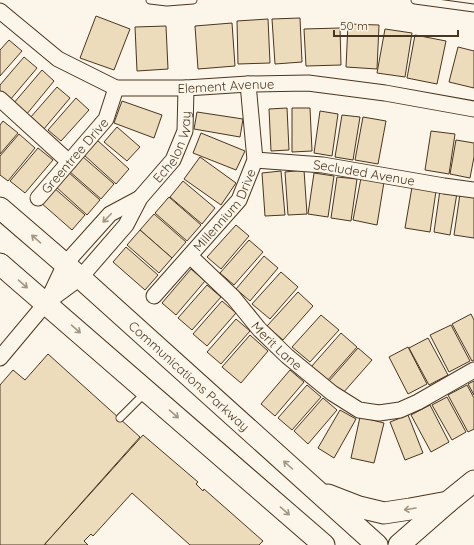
<svg xmlns="http://www.w3.org/2000/svg" width="474" height="545" font-family="Quicksand,sans-serif">
<style>
.building{fill:#ecdcbc;stroke:#4a3520}
.lines{fill:none;stroke-linecap:round;stroke-linejoin:round}
.lane-casing{stroke:#4a3520;stroke-width:9}
.street-casing{stroke:#4a3520;stroke-width:17}
.secondary-casing{stroke:#4a3520;stroke-width:23}
.lane{stroke:#fbf6e9;stroke-width:7}
.street{stroke:#fbf6e9;stroke-width:15}
.secondary{stroke:#fbf6e9;stroke-width:21}
.oneway{stroke:#a29684}
.labels{text-anchor:middle;stroke-width:3;stroke-linejoin:round;paint-order:stroke}
.street-label{font-size:13px;fill:#4a3520;stroke:#fbf6e9}
</style>
<rect width="100%" height="100%" fill="#fbf6e9"/>
<g class="building">
<polygon points="96,16 130,29 114,70 80,58"/>
<polygon points="300,18 302,62 275,64 272,19"/>
<polygon points="268,19 270,63 238,64 237,21"/>
<polygon points="232,23 235,66 198,69 195,26"/>
<polygon points="348,24 379,25 377,69 346,67"/>
<polygon points="166,26 168,69 137,71 135,27"/>
<polygon points="340,28 341,65 306,66 304,29"/>
<polygon points="385,29 412,33 405,77 377,73"/>
<polygon points="415,35 446,41 437,84 407,78"/>
<polygon points="9,40 22,51 0,76 0,50"/>
<polygon points="458,47 474,51 474,88 449,82"/>
<polygon points="24,57 37,68 10,100 0,91 0,85"/>
<polygon points="42,70 54,81 26,115 13,104"/>
<polygon points="57,87 70,98 43,130 30,118"/>
<polygon points="76,98 89,110 61,141 48,130"/>
<polygon points="122,101 162,115 154,138 114,123"/>
<polygon points="287,108 289,150 271,151 269,109"/>
<polygon points="292,108 310,108 312,151 292,152"/>
<polygon points="320,111 338,114 332,156 314,153"/>
<polygon points="197,112 243,119 240,137 194,129"/>
<polygon points="342,115 360,117 353,160 335,157"/>
<polygon points="363,117 386,121 378,164 355,160"/>
<polygon points="3,121 18,133 0,154 0,125"/>
<polygon points="117,127 140,147 127,161 104,142"/>
<polygon points="431,131 455,134 449,174 425,170"/>
<polygon points="201,133 245,151 236,170 193,153"/>
<polygon points="19,134 35,148 8,181 0,175 0,156"/>
<polygon points="97,140 129,169 116,184 84,155"/>
<polygon points="456,140 474,143 474,157 470,178 450,174"/>
<polygon points="38,148 53,160 25,193 10,181"/>
<polygon points="82,156 114,184 101,199 69,171"/>
<polygon points="200,157 236,183 221,205 184,179"/>
<polygon points="304,170 307,214 288,215 285,172"/>
<polygon points="281,171 285,215 265,216 262,173"/>
<polygon points="68,172 100,200 87,215 55,186"/>
<polygon points="314,173 334,176 328,217 308,214"/>
<polygon points="337,177 357,179 351,221 331,218"/>
<polygon points="361,178 384,182 377,225 353,220"/>
<polygon points="183,181 215,208 202,224 170,197"/>
<polygon points="53,187 85,215 72,230 40,202"/>
<polygon points="412,187 436,191 430,232 405,228"/>
<polygon points="440,190 457,193 450,235 434,232"/>
<polygon points="460,194 474,196 474,238 454,235"/>
<polygon points="169,197 201,225 187,241 155,213"/>
<polygon points="154,214 186,242 172,258 140,230"/>
<polygon points="236,225 249,236 221,269 207,257"/>
<polygon points="140,230 172,258 159,273 127,245"/>
<polygon points="249,240 263,252 234,285 220,273"/>
<polygon points="126,247 158,275 145,290 113,262"/>
<polygon points="264,256 278,268 250,301 236,289"/>
<polygon points="191,269 205,281 176,315 162,303"/>
<polygon points="281,272 298,287 270,319 252,304"/>
<polygon points="207,285 221,297 192,330 178,318"/>
<polygon points="298,292 313,306 283,340 267,326"/>
<polygon points="222,301 236,313 207,346 193,334"/>
<polygon points="471,314 474,320 474,360 472,361 452,324"/>
<polygon points="321,315 339,330 310,362 292,347"/>
<polygon points="236,319 250,331 221,364 207,352"/>
<polygon points="451,325 470,361 449,372 430,335"/>
<polygon points="341,333 357,347 327,381 311,367"/>
<polygon points="250,335 268,351 241,383 222,367"/>
<polygon points="428,338 448,375 429,385 409,348"/>
<polygon points="408,347 427,384 408,394 389,357"/>
<polygon points="358,348 372,360 343,393 329,381"/>
<polygon points="48,354 140,437 44,545 0,545 0,385 13,370 25,380"/>
<polygon points="290,370 304,382 275,416 261,404"/>
<polygon points="474,381 474,395 468,384"/>
<polygon points="307,385 321,397 292,430 278,418"/>
<polygon points="467,385 474,398 474,429 468,432 448,395"/>
<polygon points="447,397 466,432 452,440 432,405"/>
<polygon points="323,398 337,410 308,444 294,431"/>
<polygon points="430,405 449,442 431,452 411,415"/>
<polygon points="340,410 356,419 334,458 318,448"/>
<polygon points="408,415 423,453 405,460 390,422"/>
<polygon points="360,417 384,423 374,463 351,458"/>
<polygon points="143,435 198,482 196,484 203,491 204,489 263,541 259,545 190,545 132,493 93,536 91,534 84,541 88,545 47,545 45,544"/>
</g>
<g class="lines">
<g class="lane-casing">
<g id="lane">
<polyline points="150,0 167,2 193,0"/>
<polyline points="415,0 474,8"/>
<polyline points="120,418 145,393"/>
</g>
</g>
<g class="street-casing">
<g id="street">
<path id="s1" d="M0,11L58,59L116,88H186L248,84L308,83L385,93L474,109"/>
<polyline points="0,99 69,162"/>
<path id="s2" d="M255,160L323,165L444,186L474,190"/>
<path id="s3" d="M38,198L106,119L116,88"/>
<path id="s4" d="M190,256L233,297L259,329L287,356L332,393L359,410L379,413L400,410L418,402L474,370"/>
<path id="s5" d="M154,296L239,200L255,160L248,84"/>
<polyline points="48,300 65,264 110,214 140,198"/>
<path id="s6" d="M0,358L46,303L80,278L126,225L140,198L173,160L185,131L186,88"/>
</g>
</g>
<g class="secondary-casing">
<g id="secondary">
<path id="s7" d="M0,208L65,264L377,545"/>
<polyline points="0,264 324,545"/>
<polyline points="328,495 359,507 384,513 410,509 448,502"/>
<polyline points="399,545 448,502 474,481"/>
</g>
</g>
<use href="#lane" class="lane"/>
<use href="#street" class="street"/>
<use href="#secondary" class="secondary"/>
</g>
<defs><path id="oneway-shaft" d="M-6 0H5M1.5-3L5.5 0L1.5 3" fill="none" stroke-width="1.6" stroke-linecap="round" stroke-linejoin="round"/></defs>
<g class="oneway">
<use href="#oneway-shaft" transform="translate(107 218) rotate(134)"/>
<use href="#oneway-shaft" transform="translate(36 239) rotate(-139)"/>
<use href="#oneway-shaft" transform="translate(23 284) rotate(41)"/>
<use href="#oneway-shaft" transform="translate(76 329) rotate(41)"/>
<use href="#oneway-shaft" transform="translate(174 414) rotate(41)"/>
<use href="#oneway-shaft" transform="translate(288 465) rotate(-138)"/>
<use href="#oneway-shaft" transform="translate(410 509) rotate(171)"/>
<use href="#oneway-shaft" transform="translate(285 511) rotate(41)"/>
</g>
<g class="labels">
<g class="street-label">
<text dy="5" stroke="none"><textPath href="#s1" startOffset="250">Element Avenue</textPath></text>
<text dy="5" stroke="none"><textPath href="#s6" startOffset="277">Echelon Way</textPath></text>
<text dy="5" stroke="none"><textPath href="#s3" startOffset="56">Greentree Drive</textPath></text>
<text dy="5" stroke="none"><textPath href="#s2" startOffset="110">Secluded Avenue</textPath></text>
<text dy="5" stroke="none"><textPath href="#s5" startOffset="112">Millennium Drive</textPath></text>
<text dy="5" stroke="none"><textPath href="#s4" startOffset="125">Merit Lane</textPath></text>
<text dy="5" stroke="none"><textPath href="#s7" startOffset="253">Communications Parkway</textPath></text>
</g>
</g>
<path d="M334 30v6h124v-6" fill="none" stroke="#4a3520" stroke-width="2"/>
<text x="340" y="30" font-size="12" fill="#4a3520" stroke="#fbf6e9" stroke-width="3" paint-order="stroke">50 m</text>
</svg>
